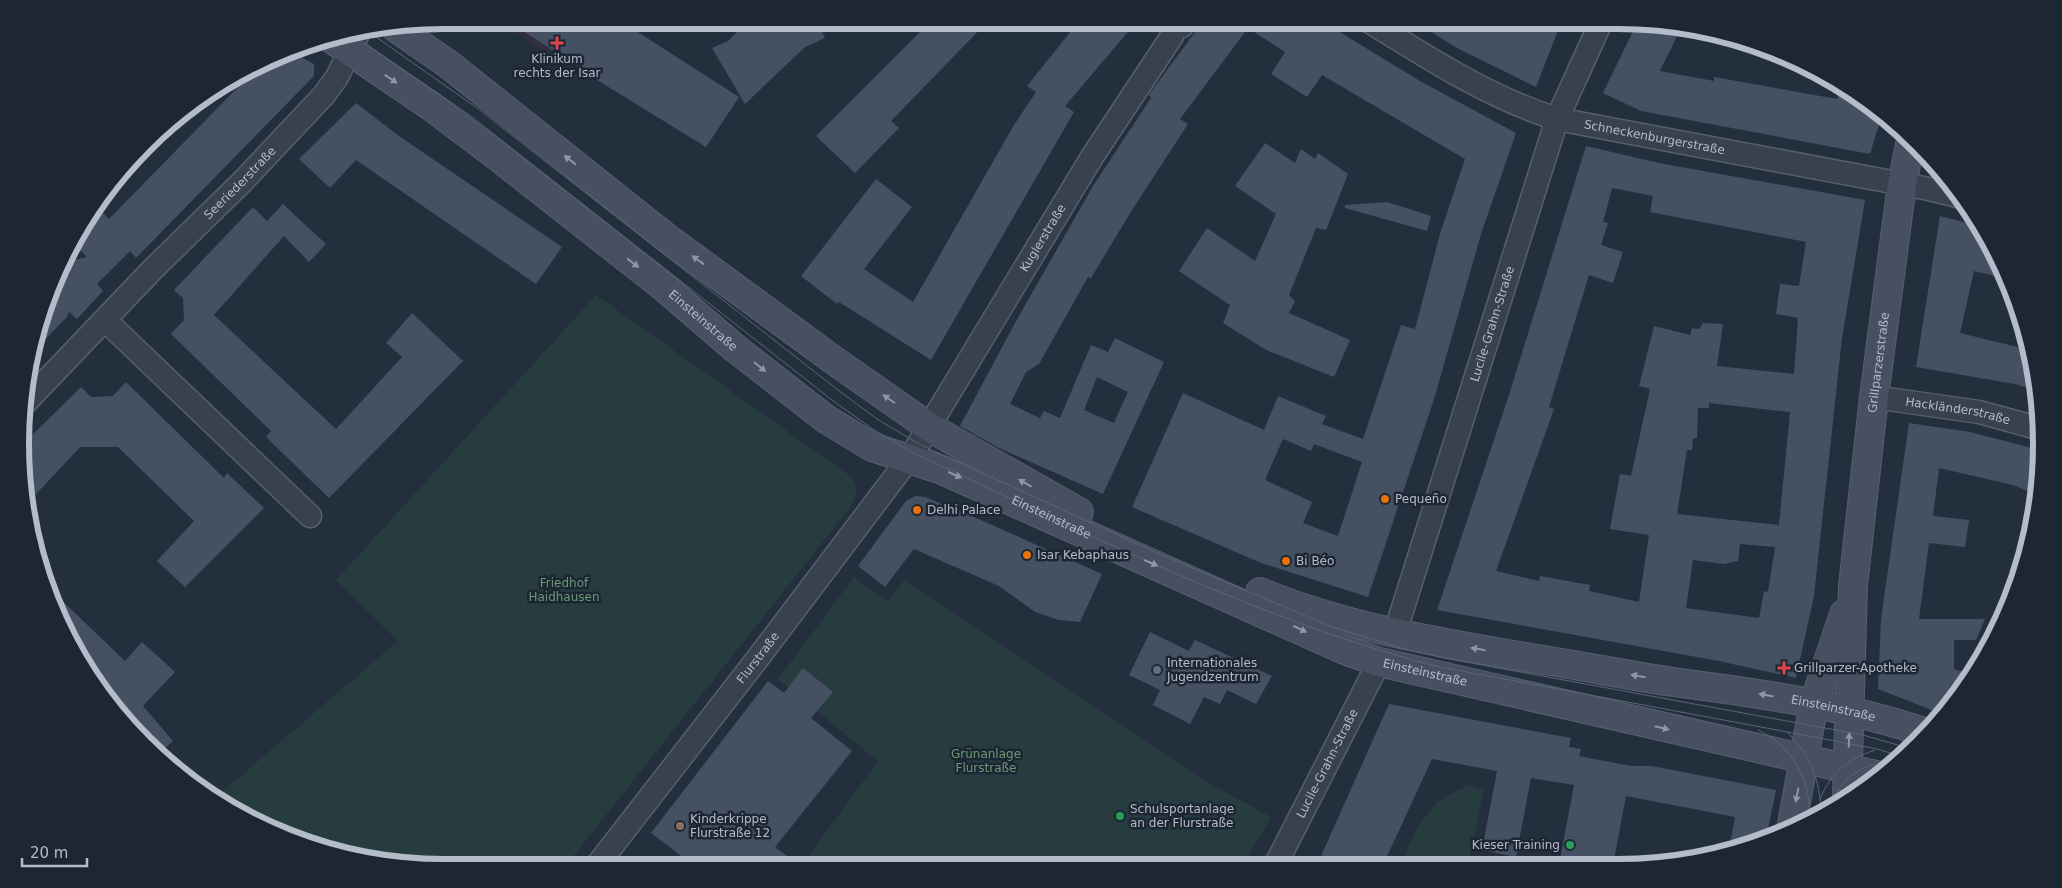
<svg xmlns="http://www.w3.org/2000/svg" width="2062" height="888" font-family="'DejaVu Sans',sans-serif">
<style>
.medical{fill:#32303f}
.green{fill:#263c3f}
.building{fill:#455162;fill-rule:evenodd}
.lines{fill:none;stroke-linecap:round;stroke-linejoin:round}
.street-casing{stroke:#565f6c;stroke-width:25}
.secondary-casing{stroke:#565f6c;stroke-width:30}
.street{stroke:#38414e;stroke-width:22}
.secondary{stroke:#465061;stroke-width:28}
.tram{stroke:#5a6575;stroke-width:1}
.oneway{fill:#8e96a5}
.health-dot{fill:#e0444e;stroke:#1d2633;stroke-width:2}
.food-dot{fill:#e8710a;stroke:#1d2633;stroke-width:2}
.service-dot{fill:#5c6f8a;stroke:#1d2633;stroke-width:2}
.leisure-dot{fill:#2e9e5b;stroke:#1d2633;stroke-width:2}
.education-dot{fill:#8d6e63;stroke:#1d2633;stroke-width:2}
.labels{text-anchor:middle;stroke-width:5;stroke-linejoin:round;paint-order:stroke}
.poi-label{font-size:12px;fill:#b4bcc9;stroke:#1d2633;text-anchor:start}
.street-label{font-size:12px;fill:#b4bcc9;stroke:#1d2633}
.park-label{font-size:12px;fill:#6b9a76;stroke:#1d2633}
.rim{fill:none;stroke:#b4bcc9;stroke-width:6}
</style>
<rect width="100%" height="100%" fill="#242f3e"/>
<polygon class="medical" points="495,20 597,20 568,66"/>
<g class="green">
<path d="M596,295L853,478C859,490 856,499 849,509L564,868H444L307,845L216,797L398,641L336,580Z"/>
<polygon points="854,577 888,602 904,580 1205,781 1271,817 1243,866 800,867 878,761 778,679"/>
<path d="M1469,785L1484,790L1468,865H1403C1406,843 1424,814 1441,800C1449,794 1460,789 1469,785Z"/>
</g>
<g class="building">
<polygon points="506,20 619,20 739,97 706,147 584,72 585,71"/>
<polygon points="749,20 816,20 825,38 805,47 745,104 712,48 728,41"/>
<polygon points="932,20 989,20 891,121 899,128 855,173 816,136"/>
<polygon points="1080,20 1138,20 1065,106 1074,112 931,360 839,302 837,304 801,276 876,179 912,207 864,269 913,302 1014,125 1036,92 1027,86"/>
<path d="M1204,20H1320L1420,81L1516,133L1481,234L1435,396L1368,597L1261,563L1132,507L1183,393L1264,430L1278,396L1326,416L1322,424L1363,439L1401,325L1415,329L1440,234L1465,159L1322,75L1307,97L1271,74L1285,52L1248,28L1180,119L1188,124L1132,210L1091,278L1088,277L1039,364L1026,372L1010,404L1040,418L1044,411L1060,418L1091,345L1108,352L1115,338L1164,362L1103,494L999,448L960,426L1015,323L1093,186L1151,98L1149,95L1153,89ZM1097,377L1128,392L1114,423L1084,410ZM1283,439L1311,451L1314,444L1362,462L1338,536L1303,523L1312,502L1265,480Z"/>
<polygon points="1412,20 1562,20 1536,87 1457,48"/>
<polygon points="1637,23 1680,30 1660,71 1714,81 1714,77 1837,99 1841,85 1882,114 1870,154 1641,111 1603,93"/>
<polygon points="290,51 314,64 314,76 136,258 130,251 97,284 103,291 77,319 69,312 67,317 31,354 66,262 87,257 73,243 77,232 97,207 109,219 243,82 232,77"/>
<polygon points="356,103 399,136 562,247 536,284 356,160 330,188 299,159"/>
<polygon points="1265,143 1295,163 1301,149 1315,159 1318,153 1348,174 1326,230 1316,228 1289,295 1295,301 1289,313 1350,340 1334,377 1266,350 1223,323 1230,305 1179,271 1207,228 1255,261 1276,214 1235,186"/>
<path d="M1586,146L1659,163L1865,200L1842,338L1814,596L1796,678L1719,661L1437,610L1509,395ZM1612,188L1653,196L1650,212L1806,242L1799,286L1780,284L1776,314L1798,318L1794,374L1717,366L1723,324L1703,323L1699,329L1692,328L1690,335L1654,326L1639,386L1650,389L1631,476L1620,474L1610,529L1649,535L1639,602L1589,591L1590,585L1540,576L1539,581L1496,571L1554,409L1549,407L1589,275L1613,283L1623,252L1601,245L1608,223L1603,222ZM1709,403L1790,412L1779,525L1677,514L1687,450H1692L1693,438H1697L1698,408H1709ZM1740,544L1775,547L1768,592L1764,591L1759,618L1686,608L1693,560L1724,564L1738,561Z"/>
<polygon points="1387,202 1431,216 1427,231 1345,208 1345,205"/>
<polygon points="283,204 326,244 309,262 284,236 214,315 336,429 402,357 386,343 412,313 463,361 329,498 266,437 271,431 171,334 184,320 183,298 174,290 253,207 267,221"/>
<polygon points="1940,216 1979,226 1998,257 2007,279 1974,271 1960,333 2030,350 2037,391 2015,384 1916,367"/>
<polygon points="126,382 224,478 227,473 264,508 185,587 157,561 194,521 118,447 80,447 26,505 20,447 81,387 91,397 113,396"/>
<polygon points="1909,423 1970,432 2040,450 2038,495 2013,485 1939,468 1933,516 1969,520 1965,547 1929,543 1919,619 1985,619 1976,640 1954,640 1954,669 1970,674 1955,702 1942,714 1878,689 1881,619"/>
<polygon points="915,496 925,497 974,517 1102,574 1080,622 1059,620 1035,612 999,586 914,549 885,587 858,566 906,501"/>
<polygon points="52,591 125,661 142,642 175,672 143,706 173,741 158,754 125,723 77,656"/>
<polygon points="1150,632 1189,651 1195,640 1272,676 1256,704 1227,690 1220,704 1204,697 1190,724 1153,705 1160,690 1129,675"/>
<polygon points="803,668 833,692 811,718 852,751 775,847 802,867 696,867 651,833 768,681 784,693"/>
<polygon points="1389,704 1571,738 1569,747 1581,749 1579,756 1631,766 1652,766 1776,790 1766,839 1729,850 1735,817 1626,796 1613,865 1559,865 1574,785 1531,778 1516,857 1482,850 1497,771 1432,759 1383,865 1317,865"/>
</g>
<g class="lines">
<g class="street-casing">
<g id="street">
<polyline points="1175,20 1182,26 1186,20"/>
<path id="s1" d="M1367,20C1428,58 1488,97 1557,119L1929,189L1962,197"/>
<polyline points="106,321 310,516"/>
<path id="s2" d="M1874,397L1979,412L2041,429"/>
<path id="s3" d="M24,404L153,269L243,181L324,95L337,77L358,34"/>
<path id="s4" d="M1395,633L1557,119L1602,20"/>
<path id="s5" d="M1275,866L1379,662"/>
<path id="s6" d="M595,868L758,658L913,453L1092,157L1172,36"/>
</g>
</g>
<g class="secondary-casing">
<g id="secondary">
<polyline points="396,28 448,64 667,238 832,359 929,427 1079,512"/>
<path id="s7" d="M332,39L432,107L497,156L665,288L736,349L826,419L872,447L942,470L1347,651L1379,662L1880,776"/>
<path id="s8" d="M1260,592C1347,628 1439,642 1531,658C1578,665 1625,675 1673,682C1758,693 1843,705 1924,732"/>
<path id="s9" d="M1847,797L1853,586L1874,397L1902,184L1911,140"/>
<polyline points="1791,830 1814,703 1844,614"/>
</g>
</g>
<use href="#street" class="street"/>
<use href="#secondary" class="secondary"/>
<g class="tram">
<polyline points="369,32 477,108 838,390 877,419 919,444 1157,553 1332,627 1408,650 1444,658 1863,735 1908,748"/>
<path id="s10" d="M353,35L472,117L832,400L871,428L913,453C1083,531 1253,618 1435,666L1809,736L1877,749L1900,756"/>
<path d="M1758,730C1794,747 1810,779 1810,818"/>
<path d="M1787,732C1810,754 1820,780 1821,812"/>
<path d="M1820,799C1831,772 1848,759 1875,750"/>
<path d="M1828,808C1841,776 1864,763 1897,760"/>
</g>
</g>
<defs><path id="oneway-solid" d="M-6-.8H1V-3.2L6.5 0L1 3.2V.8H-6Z" transform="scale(1.25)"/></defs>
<g class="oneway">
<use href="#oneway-solid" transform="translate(391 79) rotate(34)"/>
<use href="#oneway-solid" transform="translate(570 160) rotate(-142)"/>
<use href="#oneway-solid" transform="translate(698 260) rotate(-144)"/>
<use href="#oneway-solid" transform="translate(633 263) rotate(38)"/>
<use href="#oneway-solid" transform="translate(760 367) rotate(39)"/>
<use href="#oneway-solid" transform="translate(889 399) rotate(-145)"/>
<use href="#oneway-solid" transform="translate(955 475) rotate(24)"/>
<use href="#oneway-solid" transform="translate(1025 483) rotate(-151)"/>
<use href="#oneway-solid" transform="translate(1151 563) rotate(24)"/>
<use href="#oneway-solid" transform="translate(1300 629) rotate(25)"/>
<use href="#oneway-solid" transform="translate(1478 649) rotate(-171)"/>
<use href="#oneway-solid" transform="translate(1638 676) rotate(-170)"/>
<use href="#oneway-solid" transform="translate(1766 695) rotate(-169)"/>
<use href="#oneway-solid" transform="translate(1662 728) rotate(13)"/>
<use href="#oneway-solid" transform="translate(1849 740) rotate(-88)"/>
<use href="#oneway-solid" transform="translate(1797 795) rotate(101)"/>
</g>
<g class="health-dot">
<path d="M554.5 35.5h5v5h5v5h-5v5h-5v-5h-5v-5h5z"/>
<path d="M1781.5 660.5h5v5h5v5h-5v5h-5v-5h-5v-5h5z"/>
</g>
<g class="food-dot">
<circle cx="1385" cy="499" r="5"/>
<circle cx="917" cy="510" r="5"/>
<circle cx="1027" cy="555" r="5"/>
<circle cx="1286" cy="561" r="5"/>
</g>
<circle class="service-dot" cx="1157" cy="670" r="5"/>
<g class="leisure-dot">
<circle cx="1120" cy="816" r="5"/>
<circle cx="1570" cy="845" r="5"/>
</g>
<circle class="education-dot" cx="680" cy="826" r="5"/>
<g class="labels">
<g class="poi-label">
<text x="557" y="63" text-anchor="middle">Klinikum<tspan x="557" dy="14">rechts der Isar</tspan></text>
<text x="1395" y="503">Pequeño</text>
<text x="927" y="514">Delhi Palace</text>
<text x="1037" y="559">Isar Kebaphaus</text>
<text x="1296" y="565">Bi Béo</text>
<text x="1167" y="667">Internationales<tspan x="1167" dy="14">Jugendzentrum</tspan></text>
<text x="1794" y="672">Grillparzer-Apotheke</text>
<text x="1130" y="813">Schulsportanlage<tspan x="1130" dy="14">an der Flurstraße</tspan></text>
<text x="690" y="823">Kinderkrippe<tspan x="690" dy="14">Flurstraße 12</tspan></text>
<text x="1560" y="849" text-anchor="end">Kieser Training</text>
</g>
<g class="street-label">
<text dy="4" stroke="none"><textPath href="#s1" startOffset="314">Schneckenburgerstraße</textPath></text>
<text dy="4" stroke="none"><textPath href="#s3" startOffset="309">Seeriederstraße</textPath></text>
<text dy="4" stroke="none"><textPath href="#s6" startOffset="774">Kuglerstraße</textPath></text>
<text dy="4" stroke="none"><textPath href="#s7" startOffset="466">Einsteinstraße</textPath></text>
<text dy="4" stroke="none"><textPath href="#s4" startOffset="324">Lucile-Grahn-Straße</textPath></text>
<text dy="4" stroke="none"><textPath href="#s9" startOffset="436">Grillparzerstraße</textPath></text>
<text dy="4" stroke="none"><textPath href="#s2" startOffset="85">Hackländerstraße</textPath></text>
<text dy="4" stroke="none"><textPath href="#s10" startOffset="852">Einsteinstraße</textPath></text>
<text dy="4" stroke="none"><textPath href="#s6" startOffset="266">Flurstraße</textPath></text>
<text dy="4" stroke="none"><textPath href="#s7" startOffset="1276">Einsteinstraße</textPath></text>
<text dy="4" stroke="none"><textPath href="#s8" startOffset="586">Einsteinstraße</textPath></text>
<text dy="4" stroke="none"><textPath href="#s5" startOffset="115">Lucile-Grahn-Straße</textPath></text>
</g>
<g class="park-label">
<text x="564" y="587">Friedhof<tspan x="564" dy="14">Haidhausen</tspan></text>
<text x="986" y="758">Grünanlage<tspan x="986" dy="14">Flurstraße</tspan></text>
</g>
</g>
<path d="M0 0H2062V888H0ZM444 29H1618A415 415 0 0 1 2033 444V444A415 415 0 0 1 1618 859H444A415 415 0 0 1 29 444V444A415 415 0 0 1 444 29Z" fill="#1d2633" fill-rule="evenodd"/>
<path class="rim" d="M444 29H1618A415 415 0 0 1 2033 444V444A415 415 0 0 1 1618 859H444A415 415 0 0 1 29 444V444A415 415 0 0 1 444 29Z"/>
<path d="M22 858v8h65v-8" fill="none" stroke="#b4bcc9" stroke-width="2.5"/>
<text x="30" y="858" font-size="15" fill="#b4bcc9" stroke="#1d2633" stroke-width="4" paint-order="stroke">20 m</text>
</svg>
